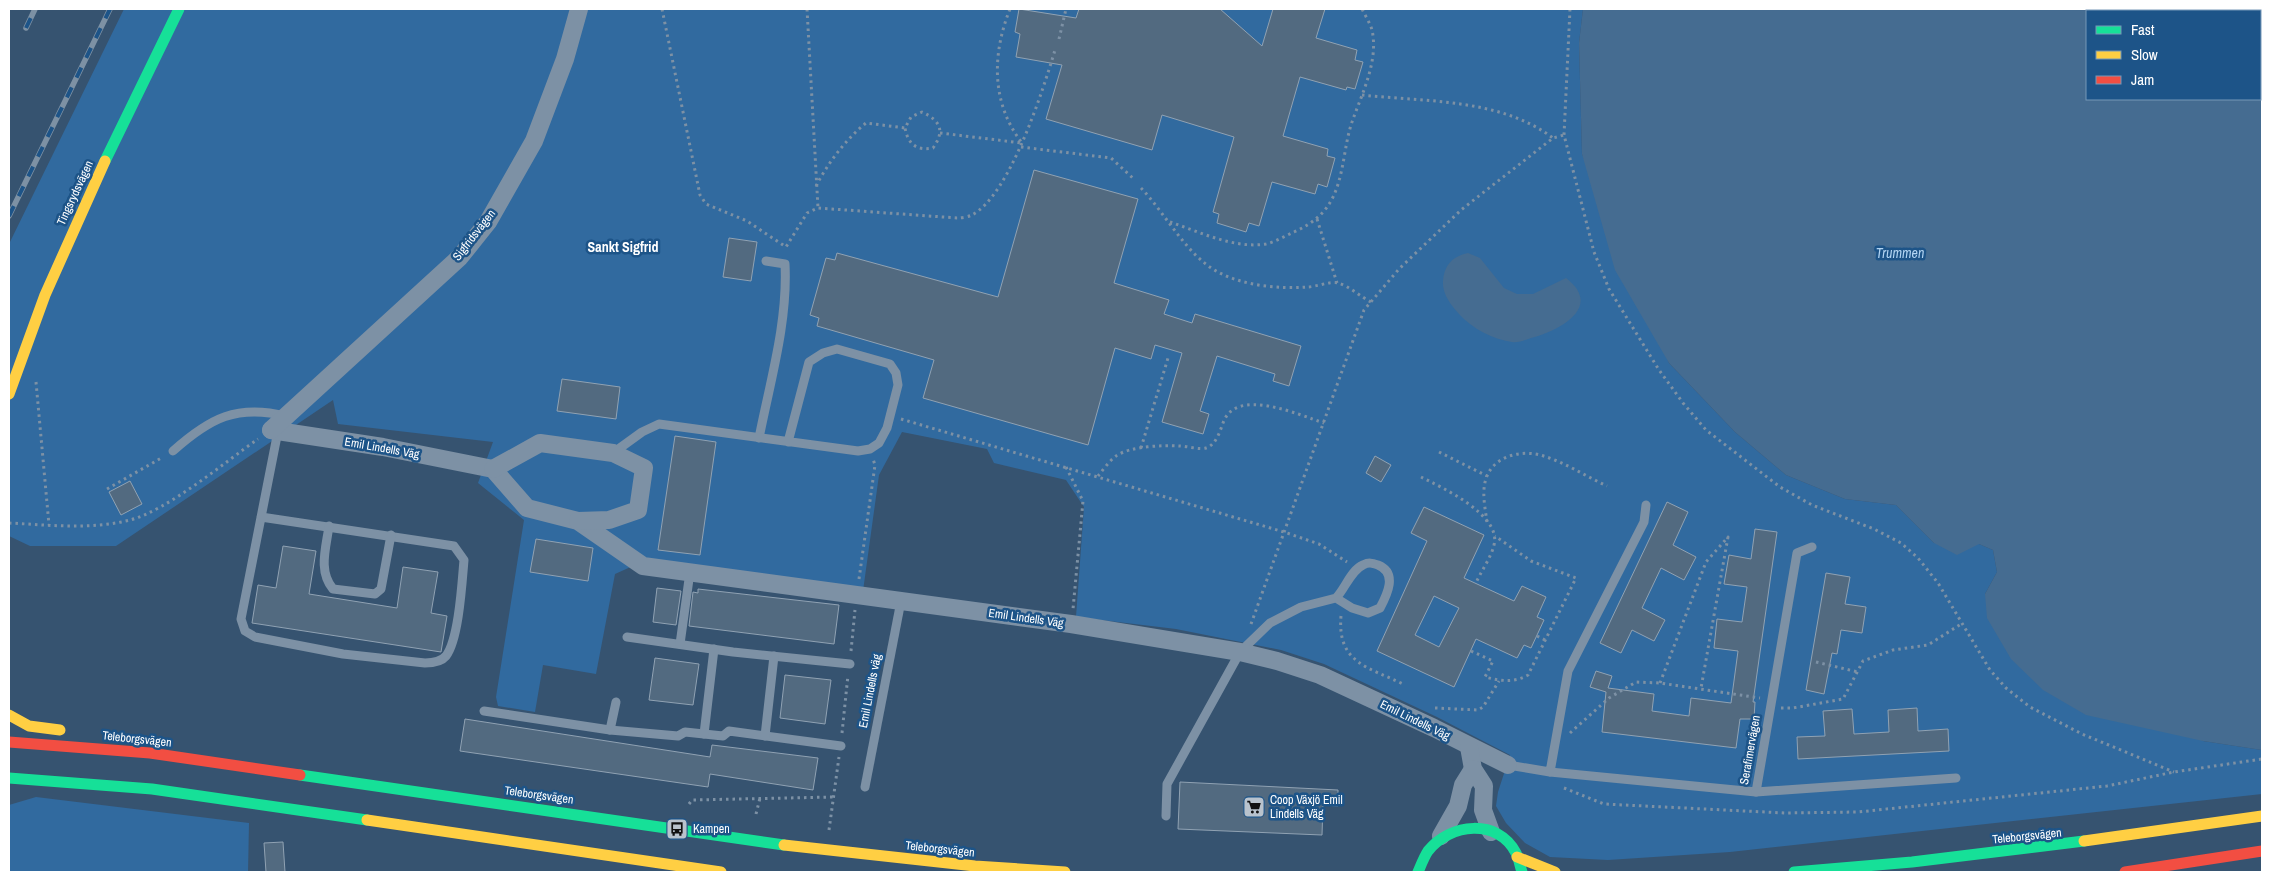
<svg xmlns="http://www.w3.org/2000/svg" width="2271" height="881" font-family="'Archivo Narrow',sans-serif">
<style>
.green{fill:#316a9f}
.water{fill:#456c91;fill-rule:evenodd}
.building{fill:#526a80;stroke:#90a2b3;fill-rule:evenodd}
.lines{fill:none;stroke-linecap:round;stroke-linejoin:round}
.path{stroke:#7d91a5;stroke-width:3;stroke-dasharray:2.5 4;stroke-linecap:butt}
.lane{stroke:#7d91a5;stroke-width:9}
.street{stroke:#7d91a5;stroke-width:18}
.fast{stroke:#16e098;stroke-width:11}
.slow{stroke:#ffcf43;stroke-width:11}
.jam{stroke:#f24e42;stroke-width:11}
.rail-casing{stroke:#7d91a4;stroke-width:5.5}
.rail{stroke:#1d5488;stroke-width:4;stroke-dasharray:11;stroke-linecap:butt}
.labels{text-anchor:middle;stroke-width:5;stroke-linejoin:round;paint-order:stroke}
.street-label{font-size:12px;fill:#fff;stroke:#1d5488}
.poi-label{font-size:12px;fill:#fff;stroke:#1d5488;text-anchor:start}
.neighbourhood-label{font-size:14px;font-weight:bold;fill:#fff;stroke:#1d5488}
.water-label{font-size:14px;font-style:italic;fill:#b3d5f3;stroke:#1d5488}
</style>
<rect width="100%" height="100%" fill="#365370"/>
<g class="green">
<polygon points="124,9 1583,9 1579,43 1582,154 1669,363 1735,432 1786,475 1845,499 1896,505 1934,543 1979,544 1993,550 1997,572 1985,594 2203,741 2262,750 2262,794 1730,852 1608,860 1550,857 1525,843 1506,823 1496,806 1498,792 1510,755 1437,717 1324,664 1281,650 1176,629 1076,617 1084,507 1066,480 994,463 987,449 902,432 879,475 863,591 644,561 615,574 596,674 543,665 535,712 498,706 496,697 524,520 478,483 493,442 338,424 333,400 116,546 30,546 9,536 9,244"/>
<polygon points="36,797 249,823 248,872 9,872 9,805"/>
</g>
<g class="water">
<path d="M1583,9H2262V750L2203,741L2086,715L2043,690L2011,659L1987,618L1985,594L1997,572L1993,550L1979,544L1957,555L1934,543L1896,505L1845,499L1786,475L1735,432L1669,363L1615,270L1582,154L1579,43ZM2087,11H2260V99H2087Z"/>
<path d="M1468,253L1480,258L1504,288L1517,294H1533L1566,278C1604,307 1559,331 1531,338C1525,340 1518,343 1512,342C1492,339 1473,329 1459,314C1451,305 1442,294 1443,281C1444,265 1453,256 1468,253Z"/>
</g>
<g class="building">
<polygon points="1019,9 1076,18 1079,9 1220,9 1262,46 1273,9 1325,9 1316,38 1357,50 1355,60 1363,62 1355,89 1347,87 1346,90 1300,77 1283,136 1328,149 1327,156 1335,158 1327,187 1318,184 1315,194 1272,182 1259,226 1249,223 1246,232 1217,223 1219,214 1213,212 1234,137 1162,115 1152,150 1046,119 1062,65 1016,57 1020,34 1015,32"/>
<polygon points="1034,170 1138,199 1114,283 1169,300 1164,314 1192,323 1195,314 1301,346 1289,386 1273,381 1275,374 1217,356 1200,411 1209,414 1203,434 1162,422 1182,353 1155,345 1151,359 1115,348 1088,445 923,398 934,360 817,326 819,318 810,315 826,258 835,260 837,253 998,297"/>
<polygon points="729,238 757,242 751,281 723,277"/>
<polygon points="562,379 620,387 616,419 557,411"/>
<polygon points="675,436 716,442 700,555 658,550"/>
<polygon points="1375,456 1391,465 1381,482 1366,473"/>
<polygon points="130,481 142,504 121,515 109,492"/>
<polygon points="1667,502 1688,512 1673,545 1696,557 1684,580 1661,568 1642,608 1665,620 1654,641 1632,630 1621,653 1600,643"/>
<path d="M1424,507L1484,535L1464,578L1514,601L1522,586L1546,597L1537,617L1544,620L1531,648L1524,645L1517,658L1476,639L1454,687L1377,651L1427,541L1411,533ZM1434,596L1459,608L1439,647L1415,635Z"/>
<polygon points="1755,529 1777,532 1753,702 1755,702 1754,719 1740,719 1736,748 1602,732 1606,692 1590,687 1596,671 1612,676 1608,688 1654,694 1652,711 1689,716 1691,698 1731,703 1738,651 1714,648 1717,619 1742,622 1747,587 1724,584 1729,555 1751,559"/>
<polygon points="536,539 593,548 588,581 530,572"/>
<polygon points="283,546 316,551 309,594 397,608 403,567 438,572 431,613 447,616 441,652 252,623 258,585 276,588"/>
<polygon points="1826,573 1850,577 1845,604 1866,607 1862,633 1841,630 1837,654 1832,653 1824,694 1806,690"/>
<polygon points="657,588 681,591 676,625 653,622"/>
<polygon points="698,589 839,605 834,644 689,626 693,592 698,593"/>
<polygon points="655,658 699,664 693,705 649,700"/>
<polygon points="785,675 831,680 825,724 780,718"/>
<polygon points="1917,708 1918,731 1948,729 1949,751 1798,759 1797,737 1825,736 1823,711 1852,709 1854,734 1889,732 1888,710"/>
<polygon points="465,719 710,757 712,745 818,758 813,790 710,774 708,787 460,751"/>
<polygon points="1180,782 1338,790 1338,806 1323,805 1322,835 1178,829"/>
<polygon points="283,842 285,872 266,872 264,843"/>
</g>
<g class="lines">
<g class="path">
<path d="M662,9L700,195L706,204L747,221L786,247L807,213L818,208L957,218C961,218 968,217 972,215C1010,195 1043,90 1055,50"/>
<polyline points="807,9 818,208"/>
<polyline points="1570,9 1564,135 1594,252 1609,289 1659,370 1683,403 1706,430 1780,487 1812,505 1874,529 1901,543 1918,558 1938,583 1990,670 2006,688 2030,707 2082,734 2174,772"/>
<polyline points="1059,39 1066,9"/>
<path d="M1362,95C1425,102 1500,98 1553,138"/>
<path d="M940,133L1022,143C991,103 992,54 1010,9"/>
<polyline points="1021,147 1111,158 1135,180"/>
<path d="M816,186C828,163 846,139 866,123L905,128L911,117L922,112C941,121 945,131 933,148C916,151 908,144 905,128"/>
<path d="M1141,188C1166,214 1187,256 1218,272C1244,286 1279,289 1307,287C1316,287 1329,281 1338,283C1349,286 1361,297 1371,302"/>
<polyline points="1317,219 1337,283"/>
<path d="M1170,222C1200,232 1234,249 1266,244C1275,242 1285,236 1294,232C1312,224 1326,213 1334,195C1344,172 1344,148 1351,125C1361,95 1379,62 1372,30C1370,23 1365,15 1362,9"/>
<polyline points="36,382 49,525"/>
<polyline points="901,419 1284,532 1319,544 1347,562"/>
<polyline points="1141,448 1168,358"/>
<polyline points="1439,452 1487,476"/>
<polyline points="1066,467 1083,501 1073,609"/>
<path d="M1098,476C1103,470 1109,461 1116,456C1130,446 1163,445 1179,446C1187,446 1199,450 1206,448C1216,445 1220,431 1223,423C1236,386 1299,415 1324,423"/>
<path d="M1421,477C1441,487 1502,515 1494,545C1491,558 1481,571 1476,583"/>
<polyline points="107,489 163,457"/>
<path d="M1487,522C1485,507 1481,490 1487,476C1495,456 1521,450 1540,455C1563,461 1585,476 1607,486"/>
<path d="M9,523C49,525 91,530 130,520C168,510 225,462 258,439"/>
<polyline points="859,579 875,465 873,459"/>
<path d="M1341,616C1337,663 1368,667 1403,684"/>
<polyline points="1251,624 1364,310 1399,269 1461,210 1553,138 1564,135"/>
<polyline points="1537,636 1545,640"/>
<polyline points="851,651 855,610"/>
<path d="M1471,651L1493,661L1485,677C1501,681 1514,683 1528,675L1576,578L1531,561L1495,536"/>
<polyline points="1816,662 1858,672"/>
<polyline points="1660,683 1706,562 1728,537 1701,688"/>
<polyline points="1435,708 1478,710 1483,707 1499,681"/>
<polyline points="1781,708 1793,708 1843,699 1863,661 1893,650 1928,645 1961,624"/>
<polyline points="842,733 848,675"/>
<polyline points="1570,733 1609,698 1636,682 1660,683 1760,698"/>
<polyline points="1564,788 1604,804 1785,813 1858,812 2107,786 2174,772 2262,759"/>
<polyline points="689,804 692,800 834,797"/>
<polyline points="756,814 760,798"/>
<polyline points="829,830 839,757"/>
</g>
<g class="lane">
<path d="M759,438C770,382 788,322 785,264L766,261"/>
<path d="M173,451C210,418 237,404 286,416"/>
<polyline points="613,453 642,432 659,424 858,451 870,449 879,443 887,428 898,385 896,373 890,364 837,349 823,353 809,362 788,442"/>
<path d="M261,517L454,546L464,560C462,582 459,639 446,656C441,662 432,663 425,663L343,654L255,637L245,631L241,619L278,431"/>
<path d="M329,526C326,548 318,571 333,589L375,594L381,589L391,535"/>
<polyline points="627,637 733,652 850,664"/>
<polyline points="680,644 690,572"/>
<polyline points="484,711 610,730 678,736 685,732 723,736 729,731 841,746"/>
<polyline points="610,730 616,702"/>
<polyline points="704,734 714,649"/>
<polyline points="765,736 774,656"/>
<polyline points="1508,765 1550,772 1568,671 1644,522 1646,505"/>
<polyline points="1550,772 1756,792 1797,553 1812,547"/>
<polyline points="865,787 901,601"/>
<polyline points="1756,792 1956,778"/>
<path d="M1166,816L1167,784L1240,652L1270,623L1301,607L1336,598L1352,608L1368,613L1380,608C1387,595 1398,573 1378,565C1372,563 1369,562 1363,565C1351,570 1345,589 1336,598"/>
</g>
<g class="street">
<polyline points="271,430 383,447 493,469 527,508 578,521 643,566 1071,624 1240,652 1277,661 1320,675 1434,728 1508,765"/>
<polyline points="271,430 460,257 488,222 534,141 565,59 579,9"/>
<polyline points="493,469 540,443 613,453 644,468 638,510 609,520 578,521"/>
<polyline points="1469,747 1473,769 1484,786 1483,810 1491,832"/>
<polyline points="1441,836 1458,806 1463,785 1473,769"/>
</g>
<g class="fast">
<polyline points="105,161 179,9"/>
<polyline points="300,775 784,845"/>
<polyline points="9,778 152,789 367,820"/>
<path d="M1418,872C1421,865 1424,857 1428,851C1450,823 1498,818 1516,853C1519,859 1520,866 1522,872"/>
<polyline points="1794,872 1912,862 2084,841"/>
</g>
<g class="slow">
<polyline points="9,394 45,295 105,161"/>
<polyline points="9,715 29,726 60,730"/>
<polyline points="367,820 721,872"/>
<polyline points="2084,841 2262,816"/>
<polyline points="784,845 975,866 1065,872"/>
<polyline points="1517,857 1555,872"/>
</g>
<g class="jam">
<polyline points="9,742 150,753 300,775"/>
<polyline points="2125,872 2262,851"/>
</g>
<g class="rail-casing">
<g id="rail">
<polyline points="26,28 35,9"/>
<polyline points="9,216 110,9"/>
</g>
</g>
<use href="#rail" class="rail"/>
</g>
<defs>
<g id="supermarket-square" transform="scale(1.125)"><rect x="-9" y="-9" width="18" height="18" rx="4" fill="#b9c3cd" stroke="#1d5488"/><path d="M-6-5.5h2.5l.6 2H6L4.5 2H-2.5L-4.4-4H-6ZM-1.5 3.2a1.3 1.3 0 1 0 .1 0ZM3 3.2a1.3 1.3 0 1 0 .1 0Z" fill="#111"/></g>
<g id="bus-square" transform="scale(1.125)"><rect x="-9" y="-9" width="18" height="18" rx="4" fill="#b9c3cd" stroke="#1d5488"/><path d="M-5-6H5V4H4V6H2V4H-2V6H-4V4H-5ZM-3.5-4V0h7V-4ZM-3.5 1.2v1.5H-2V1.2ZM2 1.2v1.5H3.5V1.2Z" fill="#111"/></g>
</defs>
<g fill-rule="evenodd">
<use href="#supermarket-square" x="1254" y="807"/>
<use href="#bus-square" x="677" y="829"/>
</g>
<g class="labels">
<g class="street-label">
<text transform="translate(75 193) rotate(-65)" y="4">Tingsrydsvägen</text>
<text transform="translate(474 235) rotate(-52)" y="4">Sigfridsvägen</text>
<text transform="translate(382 448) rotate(10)" y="4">Emil Lindells Väg</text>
<text transform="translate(1026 618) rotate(8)" y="4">Emil Lindells Väg</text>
<text transform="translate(870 691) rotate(-79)" y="4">Emil Lindells väg</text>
<text transform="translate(1415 720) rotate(26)" y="4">Emil Lindells Väg</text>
<text transform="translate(137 739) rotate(6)" y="4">Teleborgsvägen</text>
<text transform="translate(1750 750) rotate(-80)" y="4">Serafimervägen</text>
<text transform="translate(539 795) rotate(8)" y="4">Teleborgsvägen</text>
<text transform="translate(2027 836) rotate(-6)" y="4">Teleborgsvägen</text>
<text transform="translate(940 849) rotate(6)" y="4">Teleborgsvägen</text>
</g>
<g class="poi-label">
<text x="1270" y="804">Coop Växjö Emil<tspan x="1270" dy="14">Lindells Väg</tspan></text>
<text x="693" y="833">Kampen</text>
</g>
<g class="neighbourhood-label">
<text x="623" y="252">Sankt Sigfrid</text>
</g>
<g class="water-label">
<text x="1900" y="258">Trummen</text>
</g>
</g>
<rect width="2271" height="881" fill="none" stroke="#ffffff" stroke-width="20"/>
<rect x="2086" y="10" width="175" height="90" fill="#1d5488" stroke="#7798b8"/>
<rect x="2096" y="26" width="25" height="8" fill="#16e098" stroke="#7798b8"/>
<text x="2131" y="35" font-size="15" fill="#ffffff">Fast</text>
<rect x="2096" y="51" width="25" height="8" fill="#ffcf43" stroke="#7798b8"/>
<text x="2131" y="60" font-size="15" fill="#ffffff">Slow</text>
<rect x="2096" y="76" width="25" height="8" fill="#f24e42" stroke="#7798b8"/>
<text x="2131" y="85" font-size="15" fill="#ffffff">Jam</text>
</svg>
